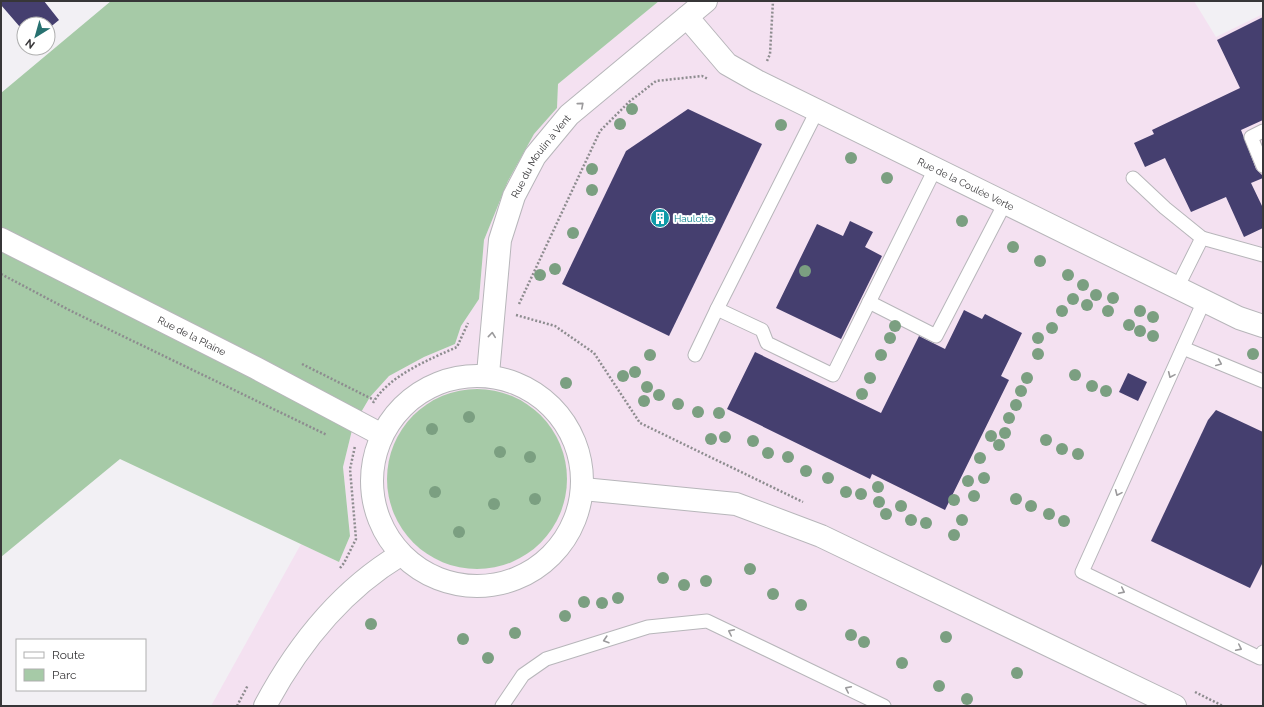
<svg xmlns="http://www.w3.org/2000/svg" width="1264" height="707" font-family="Raleway,sans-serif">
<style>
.industrial{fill:#f4e1f1}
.green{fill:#a6caa7}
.building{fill:#453f6f}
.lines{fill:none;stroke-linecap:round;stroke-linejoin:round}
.lane-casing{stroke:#b7b6ba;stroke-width:15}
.street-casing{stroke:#b7b6ba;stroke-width:24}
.secondary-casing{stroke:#b7b6ba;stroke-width:24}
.path{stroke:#8d8c8f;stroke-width:2.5;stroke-dasharray:2 2;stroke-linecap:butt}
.lane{stroke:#fff;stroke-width:13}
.street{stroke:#fff;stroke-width:22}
.secondary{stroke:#fff;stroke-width:22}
.tree{fill:#7b9f81}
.oneway{stroke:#9b9a9c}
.labels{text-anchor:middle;stroke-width:4;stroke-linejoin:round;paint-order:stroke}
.street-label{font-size:10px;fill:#373638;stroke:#fff}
.culture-label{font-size:10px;fill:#0d838f;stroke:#fff;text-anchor:start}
</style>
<rect width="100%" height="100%" fill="#f2f0f4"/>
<polygon class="industrial" points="659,1 1194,1 1216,37 1263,14 1263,706 211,706 301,544 339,562 350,536 343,467 353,426 370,397 389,376 424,357 455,344 461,326 479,299 484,240 508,181 534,134 557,108 558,84"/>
<g class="green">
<polygon points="111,1 659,1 558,84 557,108 534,134 508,181 484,240 479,299 461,326 455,344 424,357 389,376 370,397 353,426 343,467 350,536 339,562 120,459 1,557 1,93"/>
<circle cx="477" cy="479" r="90"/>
</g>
<g class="building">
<polygon points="1,1 44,1 59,20 48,29 48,24 24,24 20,27 1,5"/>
<polygon points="1263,17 1263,120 1241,130 1256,169 1263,176 1263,178 1251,183 1263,208 1263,228 1244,237 1226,197 1191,212 1165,158 1145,167 1134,143 1154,134 1152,130 1240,88 1217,40"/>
<polygon points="688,109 762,144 669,336 562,284 626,151"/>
<polygon points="850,221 873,232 865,247 882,256 841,339 776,308 817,224 843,236"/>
<polygon points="964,310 982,319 985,314 1022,333 1001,376 1009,380 945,510 872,474 870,479 727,409 755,352 881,413 919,336 945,349"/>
<polygon points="1128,373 1147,382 1138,401 1119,392"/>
<polygon points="1216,410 1263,432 1263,562 1250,588 1151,541 1208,420"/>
</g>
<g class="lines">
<g class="lane-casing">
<g id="lane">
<polyline points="817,111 717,309 762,330 767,343 833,375 935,169"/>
<polyline points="1263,131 1251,137 1263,166"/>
<polyline points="1133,178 1165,208 1202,238"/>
<polyline points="1177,288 1202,238 1263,255"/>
<polyline points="1204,301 1082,572 1260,658 1263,652"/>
<polyline points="869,302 936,336 1005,203"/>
<polyline points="1183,348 1263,381"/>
<polyline points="695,355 717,309"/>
<polyline points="502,706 523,675 546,659 648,627 707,621 884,706"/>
</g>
</g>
<g class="street-casing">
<g id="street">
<path id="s1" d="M687,17L727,64L757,81L1239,318L1263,326"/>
<path id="s2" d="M1,239L256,368L382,435"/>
<path id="s3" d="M488,374L500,240L514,196L535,156L569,115L706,1"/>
</g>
</g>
<g class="secondary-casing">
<g id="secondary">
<circle cx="477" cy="481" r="105"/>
<polyline points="583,489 736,504 821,536 1175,706"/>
<path d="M265,706C297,646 342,590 400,555"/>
</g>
</g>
<g class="path">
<polyline points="767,61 770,54 773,1"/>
<polyline points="1,274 71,311 327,435"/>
<polyline points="519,304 600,131 629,102 656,81 702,76 708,79"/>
<polyline points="516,315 555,326 594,353 640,423 803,502"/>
<polyline points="302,364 374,400"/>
<path d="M373,403C388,376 430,359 457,347L468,323"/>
<polyline points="340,568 344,563 356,539 350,469 355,446"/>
<polyline points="1195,692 1223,706"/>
<polyline points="237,706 248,685"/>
</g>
<use href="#lane" class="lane"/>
<use href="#street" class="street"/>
<use href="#secondary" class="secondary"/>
</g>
<g class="tree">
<circle cx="632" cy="109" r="6"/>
<circle cx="620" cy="124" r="6"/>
<circle cx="781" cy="125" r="6"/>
<circle cx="851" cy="158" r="6"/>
<circle cx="592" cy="169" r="6"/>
<circle cx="887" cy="178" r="6"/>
<circle cx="592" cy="190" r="6"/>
<circle cx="962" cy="221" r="6"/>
<circle cx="573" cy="233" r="6"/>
<circle cx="1013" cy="247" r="6"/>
<circle cx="1040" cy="261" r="6"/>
<circle cx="555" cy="269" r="6"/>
<circle cx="805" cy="271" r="6"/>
<circle cx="540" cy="275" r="6"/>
<circle cx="1068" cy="275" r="6"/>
<circle cx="1083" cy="285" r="6"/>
<circle cx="1096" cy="295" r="6"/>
<circle cx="1113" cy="298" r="6"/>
<circle cx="1073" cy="299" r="6"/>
<circle cx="1087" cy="305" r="6"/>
<circle cx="1062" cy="311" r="6"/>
<circle cx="1108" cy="311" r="6"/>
<circle cx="1140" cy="311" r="6"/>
<circle cx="1153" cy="317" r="6"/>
<circle cx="1129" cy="325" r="6"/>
<circle cx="895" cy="326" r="6"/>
<circle cx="1052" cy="328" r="6"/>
<circle cx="1140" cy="331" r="6"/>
<circle cx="1153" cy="336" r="6"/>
<circle cx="890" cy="338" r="6"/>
<circle cx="1038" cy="338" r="6"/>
<circle cx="1038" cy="354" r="6"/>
<circle cx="1253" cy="354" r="6"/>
<circle cx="650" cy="355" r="6"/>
<circle cx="881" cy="355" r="6"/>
<circle cx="635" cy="372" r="6"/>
<circle cx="1075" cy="375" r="6"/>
<circle cx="623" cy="376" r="6"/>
<circle cx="870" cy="378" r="6"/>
<circle cx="1027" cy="378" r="6"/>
<circle cx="566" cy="383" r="6"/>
<circle cx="1092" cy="386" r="6"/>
<circle cx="647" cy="387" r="6"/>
<circle cx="1021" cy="391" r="6"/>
<circle cx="1106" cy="391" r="6"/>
<circle cx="862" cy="394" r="6"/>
<circle cx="659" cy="395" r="6"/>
<circle cx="644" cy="401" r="6"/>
<circle cx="678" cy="404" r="6"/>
<circle cx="1016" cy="405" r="6"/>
<circle cx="698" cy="412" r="6"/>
<circle cx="719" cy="413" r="6"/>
<circle cx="469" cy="417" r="6"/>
<circle cx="1009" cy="418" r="6"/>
<circle cx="432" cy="429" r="6"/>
<circle cx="1005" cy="433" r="6"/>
<circle cx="991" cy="436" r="6"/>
<circle cx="725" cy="437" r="6"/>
<circle cx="711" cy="439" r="6"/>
<circle cx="1046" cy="440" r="6"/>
<circle cx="753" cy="441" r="6"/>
<circle cx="999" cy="445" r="6"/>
<circle cx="1062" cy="449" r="6"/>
<circle cx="500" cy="452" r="6"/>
<circle cx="768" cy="453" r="6"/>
<circle cx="1078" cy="454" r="6"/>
<circle cx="530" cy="457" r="6"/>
<circle cx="788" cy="457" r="6"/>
<circle cx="980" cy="458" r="6"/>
<circle cx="806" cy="471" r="6"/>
<circle cx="828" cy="478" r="6"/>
<circle cx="984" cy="478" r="6"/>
<circle cx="968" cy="481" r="6"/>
<circle cx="878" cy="487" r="6"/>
<circle cx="435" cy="492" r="6"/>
<circle cx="846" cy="492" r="6"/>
<circle cx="861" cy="494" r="6"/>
<circle cx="974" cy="496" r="6"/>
<circle cx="535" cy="499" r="6"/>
<circle cx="1016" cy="499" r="6"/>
<circle cx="954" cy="500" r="6"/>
<circle cx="879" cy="502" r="6"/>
<circle cx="494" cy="504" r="6"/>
<circle cx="901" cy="506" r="6"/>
<circle cx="1031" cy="506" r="6"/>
<circle cx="886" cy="514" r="6"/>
<circle cx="1049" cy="514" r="6"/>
<circle cx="911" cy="520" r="6"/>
<circle cx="962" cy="520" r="6"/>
<circle cx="1064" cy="521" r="6"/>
<circle cx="926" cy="523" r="6"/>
<circle cx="459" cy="532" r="6"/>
<circle cx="954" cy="535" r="6"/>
<circle cx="750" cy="569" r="6"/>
<circle cx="663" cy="578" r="6"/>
<circle cx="706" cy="581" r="6"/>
<circle cx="684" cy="585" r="6"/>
<circle cx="773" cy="594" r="6"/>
<circle cx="618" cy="598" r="6"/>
<circle cx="584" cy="602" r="6"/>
<circle cx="602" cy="603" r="6"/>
<circle cx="801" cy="605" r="6"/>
<circle cx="565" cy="616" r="6"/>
<circle cx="371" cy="624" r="6"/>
<circle cx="515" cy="633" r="6"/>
<circle cx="851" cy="635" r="6"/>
<circle cx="946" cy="637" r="6"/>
<circle cx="463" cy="639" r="6"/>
<circle cx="864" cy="642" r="6"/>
<circle cx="488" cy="658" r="6"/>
<circle cx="902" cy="663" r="6"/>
<circle cx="1017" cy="673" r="6"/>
<circle cx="939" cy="686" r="6"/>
<circle cx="967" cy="699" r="6"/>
</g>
<defs><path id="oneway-chevron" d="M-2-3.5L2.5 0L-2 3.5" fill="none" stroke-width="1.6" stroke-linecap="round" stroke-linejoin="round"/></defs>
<g class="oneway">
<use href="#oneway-chevron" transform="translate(581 105) rotate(-41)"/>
<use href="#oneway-chevron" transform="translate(492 335) rotate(-84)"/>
<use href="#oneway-chevron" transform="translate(1219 363) rotate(23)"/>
<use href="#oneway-chevron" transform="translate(1171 375) rotate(114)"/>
<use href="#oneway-chevron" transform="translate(1118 493) rotate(114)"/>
<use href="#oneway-chevron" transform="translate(1122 591) rotate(26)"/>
<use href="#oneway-chevron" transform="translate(731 632) rotate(-154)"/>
<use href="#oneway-chevron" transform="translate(606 640) rotate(163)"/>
<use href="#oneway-chevron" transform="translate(1239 648) rotate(26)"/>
<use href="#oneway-chevron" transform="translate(848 689) rotate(-154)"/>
</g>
<defs>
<g id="building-disc" transform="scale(1)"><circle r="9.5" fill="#0f9aa8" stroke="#fff"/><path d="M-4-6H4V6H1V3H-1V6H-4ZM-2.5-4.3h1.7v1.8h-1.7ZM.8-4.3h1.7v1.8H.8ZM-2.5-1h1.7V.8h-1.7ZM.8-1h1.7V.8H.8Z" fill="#fff"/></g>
</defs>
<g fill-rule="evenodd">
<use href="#building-disc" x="660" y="218"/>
</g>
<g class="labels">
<g class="street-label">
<text dy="4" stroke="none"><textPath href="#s3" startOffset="229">Rue du Moulin à Vent</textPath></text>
<text dy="4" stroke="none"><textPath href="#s1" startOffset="329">Rue de la Coulée Verte</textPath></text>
<text dy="4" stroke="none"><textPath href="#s2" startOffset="214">Rue de la Plaine</textPath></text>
</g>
<g class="culture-label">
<text x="674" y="222">Haulotte</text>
</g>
</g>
<rect width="1264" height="707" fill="none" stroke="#373638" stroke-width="4"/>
<rect x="16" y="639" width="130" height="52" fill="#ffffff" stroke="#afafaf"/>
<rect x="24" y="652" width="20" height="6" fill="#ffffff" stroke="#afafaf"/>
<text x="52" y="659" font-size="12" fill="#373638">Route</text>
<rect x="24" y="669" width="20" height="12" fill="#a6caa7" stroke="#afafaf"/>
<text x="52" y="679" font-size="12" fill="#373638">Parc</text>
<g transform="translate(36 36) rotate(217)"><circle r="19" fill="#ffffff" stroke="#afafaf"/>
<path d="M0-3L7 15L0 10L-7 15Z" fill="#277170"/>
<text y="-6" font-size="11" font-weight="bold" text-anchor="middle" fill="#373638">N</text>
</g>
</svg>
